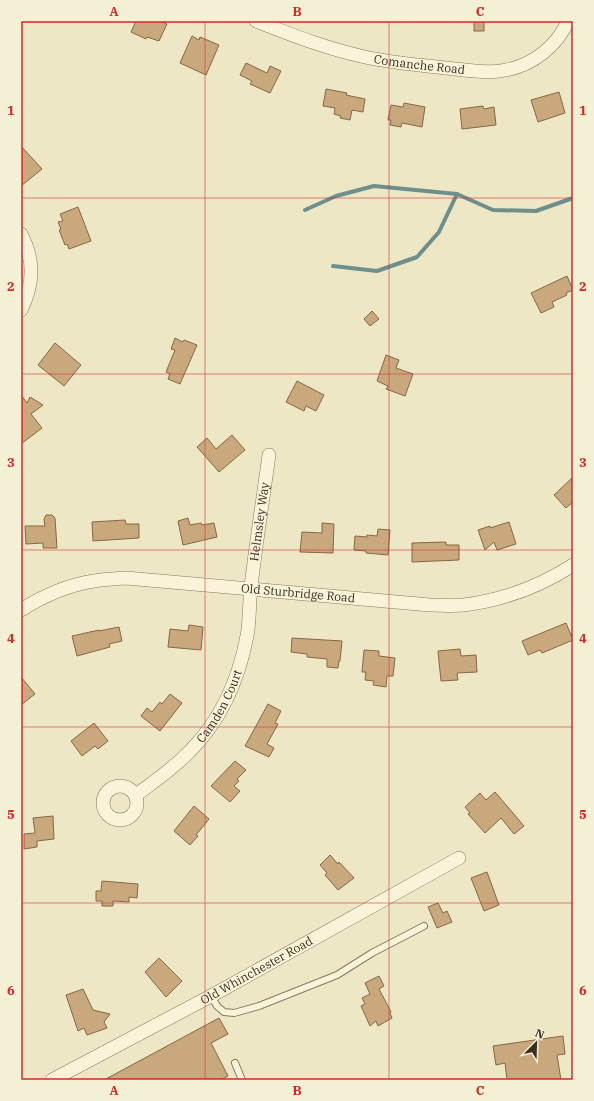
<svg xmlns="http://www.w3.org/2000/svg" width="594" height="1101" font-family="'IBM Plex Serif',serif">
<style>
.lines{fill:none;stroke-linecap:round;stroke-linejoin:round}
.stream{stroke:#6e8f8b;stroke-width:4}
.building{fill:#c9a87d;stroke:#866743}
.lane-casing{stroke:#877a5c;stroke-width:8}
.street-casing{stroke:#877a5c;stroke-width:14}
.lane{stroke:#f8f3d9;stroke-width:6}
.street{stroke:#f8f3d9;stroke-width:13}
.grid{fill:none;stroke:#d62828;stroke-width:1;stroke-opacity:0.55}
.labels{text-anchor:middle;stroke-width:4;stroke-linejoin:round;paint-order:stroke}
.street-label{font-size:12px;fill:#382f20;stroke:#f4f0d5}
.neatline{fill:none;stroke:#d62828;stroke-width:1.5}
.grid-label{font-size:13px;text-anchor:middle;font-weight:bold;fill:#d62828}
</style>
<rect width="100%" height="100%" fill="#ede7c6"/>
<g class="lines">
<g class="stream">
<polyline points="305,210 336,196 374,186 457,194 493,210 536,211 573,198"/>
<polyline points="333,266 377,271 417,257 439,232 457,194"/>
</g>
</g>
<g class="building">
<polygon points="136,21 160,21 167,24 159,41 147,37 146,39 131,32"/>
<rect x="474" y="21" width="10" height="10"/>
<polygon points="192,36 199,40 200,37 219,45 206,75 180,63"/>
<polygon points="246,63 267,73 270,66 281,71 270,93 250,84 252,81 240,75"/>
<polygon points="326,89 347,93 346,95 365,99 363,112 352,110 350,120 340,118 341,116 334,114 335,108 323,106"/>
<polygon points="559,92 565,113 538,122 531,100"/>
<polygon points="404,103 425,107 422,127 402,123 401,127 390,125 391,120 388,120 391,105 403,107"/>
<polygon points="483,106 484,109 494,107 496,125 462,129 460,109"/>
<polygon points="21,146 42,169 21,186"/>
<polygon points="78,207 91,241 69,249 67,244 65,245 59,230 61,229 58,222 63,221 60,214"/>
<polygon points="567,276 573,290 566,293 567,295 552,302 554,307 541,313 531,293"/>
<polygon points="372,311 379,319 370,326 364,319"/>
<polygon points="175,338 183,342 184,340 197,345 180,384 168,379 170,374 166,372 175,350 171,349"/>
<polygon points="55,343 81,365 64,386 38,365"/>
<polygon points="386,355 399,360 396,368 413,374 405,396 386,389 388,386 377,381"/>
<polygon points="297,381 324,395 316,411 306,406 304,411 286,402"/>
<polygon points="21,395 27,403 30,397 43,405 31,414 42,428 21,444"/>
<polygon points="232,435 245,450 219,472 197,447 207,438 216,449"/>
<polygon points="573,477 573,502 566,508 554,495"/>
<polygon points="46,515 52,515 55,518 57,548 43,548 43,543 26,544 25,526 45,526 44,519"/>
<polygon points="188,518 190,525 201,523 202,525 214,523 217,537 183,545 178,521"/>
<polygon points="125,520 126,524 139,524 139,538 93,541 92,522"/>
<polygon points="509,522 516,544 497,550 494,542 485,550 478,530 490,526 490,528"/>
<polygon points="322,523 334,524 333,553 300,552 302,532 322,533"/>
<polygon points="378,529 390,530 388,555 366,553 366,551 354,550 355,536 367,537 367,535 377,536"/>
<polygon points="446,542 446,545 459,545 459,560 412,562 412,543"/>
<polygon points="566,623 573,640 542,653 540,650 528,655 522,641"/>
<polygon points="189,625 203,627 201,650 168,647 170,629 188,631"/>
<polygon points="119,627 122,641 109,644 110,647 77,656 72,636 99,630 99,631"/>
<polygon points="292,638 342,641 340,661 339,661 338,668 327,667 327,659 307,657 307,654 291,652"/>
<polygon points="460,649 461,656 476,655 477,672 457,673 458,680 441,681 438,651"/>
<polygon points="364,650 379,651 379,656 395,658 393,676 387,676 386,687 373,685 374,681 365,680 366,672 362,672"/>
<polygon points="21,677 35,694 21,705"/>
<polygon points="170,694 182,703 160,731 141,716 147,708 152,712 160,702 162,704"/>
<polygon points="268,704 281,711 275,723 278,724 267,744 274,748 269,757 245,746"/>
<polygon points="94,723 108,741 98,749 95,746 82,756 71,741"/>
<polygon points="235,761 246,770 237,779 239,781 234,786 240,791 230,802 211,786"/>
<polygon points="495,792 524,826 514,834 501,818 485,833 468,814 470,813 465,807 480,793 486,800"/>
<polygon points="194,806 209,819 196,835 198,836 190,845 174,831"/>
<polygon points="53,816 54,839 37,841 37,847 24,849 24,834 35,833 33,818"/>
<polygon points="330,855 338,864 339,862 354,878 338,890 325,875 327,873 320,865"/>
<polygon points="487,872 499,905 484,911 471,878"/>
<polygon points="102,881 138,884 137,898 129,897 129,902 113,901 113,906 102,906 102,901 96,901 96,891 101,891"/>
<polygon points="438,903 443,913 447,911 452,922 437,928 428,907"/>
<polygon points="159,958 182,981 166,997 145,972"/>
<polygon points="379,976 384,986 379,989 391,1012 390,1013 392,1018 378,1026 376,1021 370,1026 361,1006 365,1004 362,998 370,994 365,983"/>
<polygon points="83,989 93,1010 110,1014 104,1022 107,1028 87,1035 84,1028 78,1031 66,995"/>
<polygon points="219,1018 228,1034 211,1043 228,1076 221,1080 104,1080"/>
<polygon points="563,1036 565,1054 557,1055 561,1080 507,1080 505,1063 496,1065 493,1046"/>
</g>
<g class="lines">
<g class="lane-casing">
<g id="lane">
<polyline points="211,996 217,1006 224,1012 234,1013 259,1006 337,975 372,953 424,926"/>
<polyline points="235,1063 242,1080"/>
</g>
</g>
<g class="street-casing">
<g id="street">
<path id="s1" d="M256,21C292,35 327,49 365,57C392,63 419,65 446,68C466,70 487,74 506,70C533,65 557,46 568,21"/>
<path d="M21,234C35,260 34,284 21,310"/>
<path id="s2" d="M21,610C43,596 68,585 94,581C105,579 115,579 126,578L430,605C441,605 453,606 464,605C504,600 539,587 573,565"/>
<circle cx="120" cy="803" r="17"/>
<path id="s3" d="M136,795C155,781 174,768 190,751C221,720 239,678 247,636C250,620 249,603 251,587C256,543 263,499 269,455"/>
<path id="s4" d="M52,1080L211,996L459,858"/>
</g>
</g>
<use href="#lane" class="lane"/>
<use href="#street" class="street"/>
</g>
<path class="grid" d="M205,21V1080M389,21V1080M21,198H573M21,374H573M21,550H573M21,727H573M21,903H573"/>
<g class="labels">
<g class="street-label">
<text dy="4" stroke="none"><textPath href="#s1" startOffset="170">Comanche Road</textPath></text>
<text dy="4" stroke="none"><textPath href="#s3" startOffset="315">Helmsley Way</textPath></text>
<text dy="4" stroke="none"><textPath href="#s2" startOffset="284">Old Sturbridge Road</textPath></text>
<text dy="4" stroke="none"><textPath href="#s3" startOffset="124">Camden Court</textPath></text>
<text dy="4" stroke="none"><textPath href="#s4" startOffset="232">Old Whinchester Road</textPath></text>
</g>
</g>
<rect width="594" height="1101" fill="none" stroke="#f4f0d5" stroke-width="44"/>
<g transform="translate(536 1043) rotate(23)" stroke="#f4f0d5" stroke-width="3" paint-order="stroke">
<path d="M0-3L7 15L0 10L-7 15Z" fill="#382f20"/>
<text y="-6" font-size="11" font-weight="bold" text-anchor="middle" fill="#382f20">N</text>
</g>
<rect x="22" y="22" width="550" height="1057" class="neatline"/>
<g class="grid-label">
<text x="114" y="16">A</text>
<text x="297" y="16">B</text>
<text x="480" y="16">C</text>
<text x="11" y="115">1</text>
<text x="583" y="115">1</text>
<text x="11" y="291">2</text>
<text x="583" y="291">2</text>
<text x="11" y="467">3</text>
<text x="583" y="467">3</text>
<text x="11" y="643">4</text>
<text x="583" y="643">4</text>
<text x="11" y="819">5</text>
<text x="583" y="819">5</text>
<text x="11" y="995">6</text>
<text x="583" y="995">6</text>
<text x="114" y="1095">A</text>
<text x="297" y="1095">B</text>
<text x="480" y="1095">C</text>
</g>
</svg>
